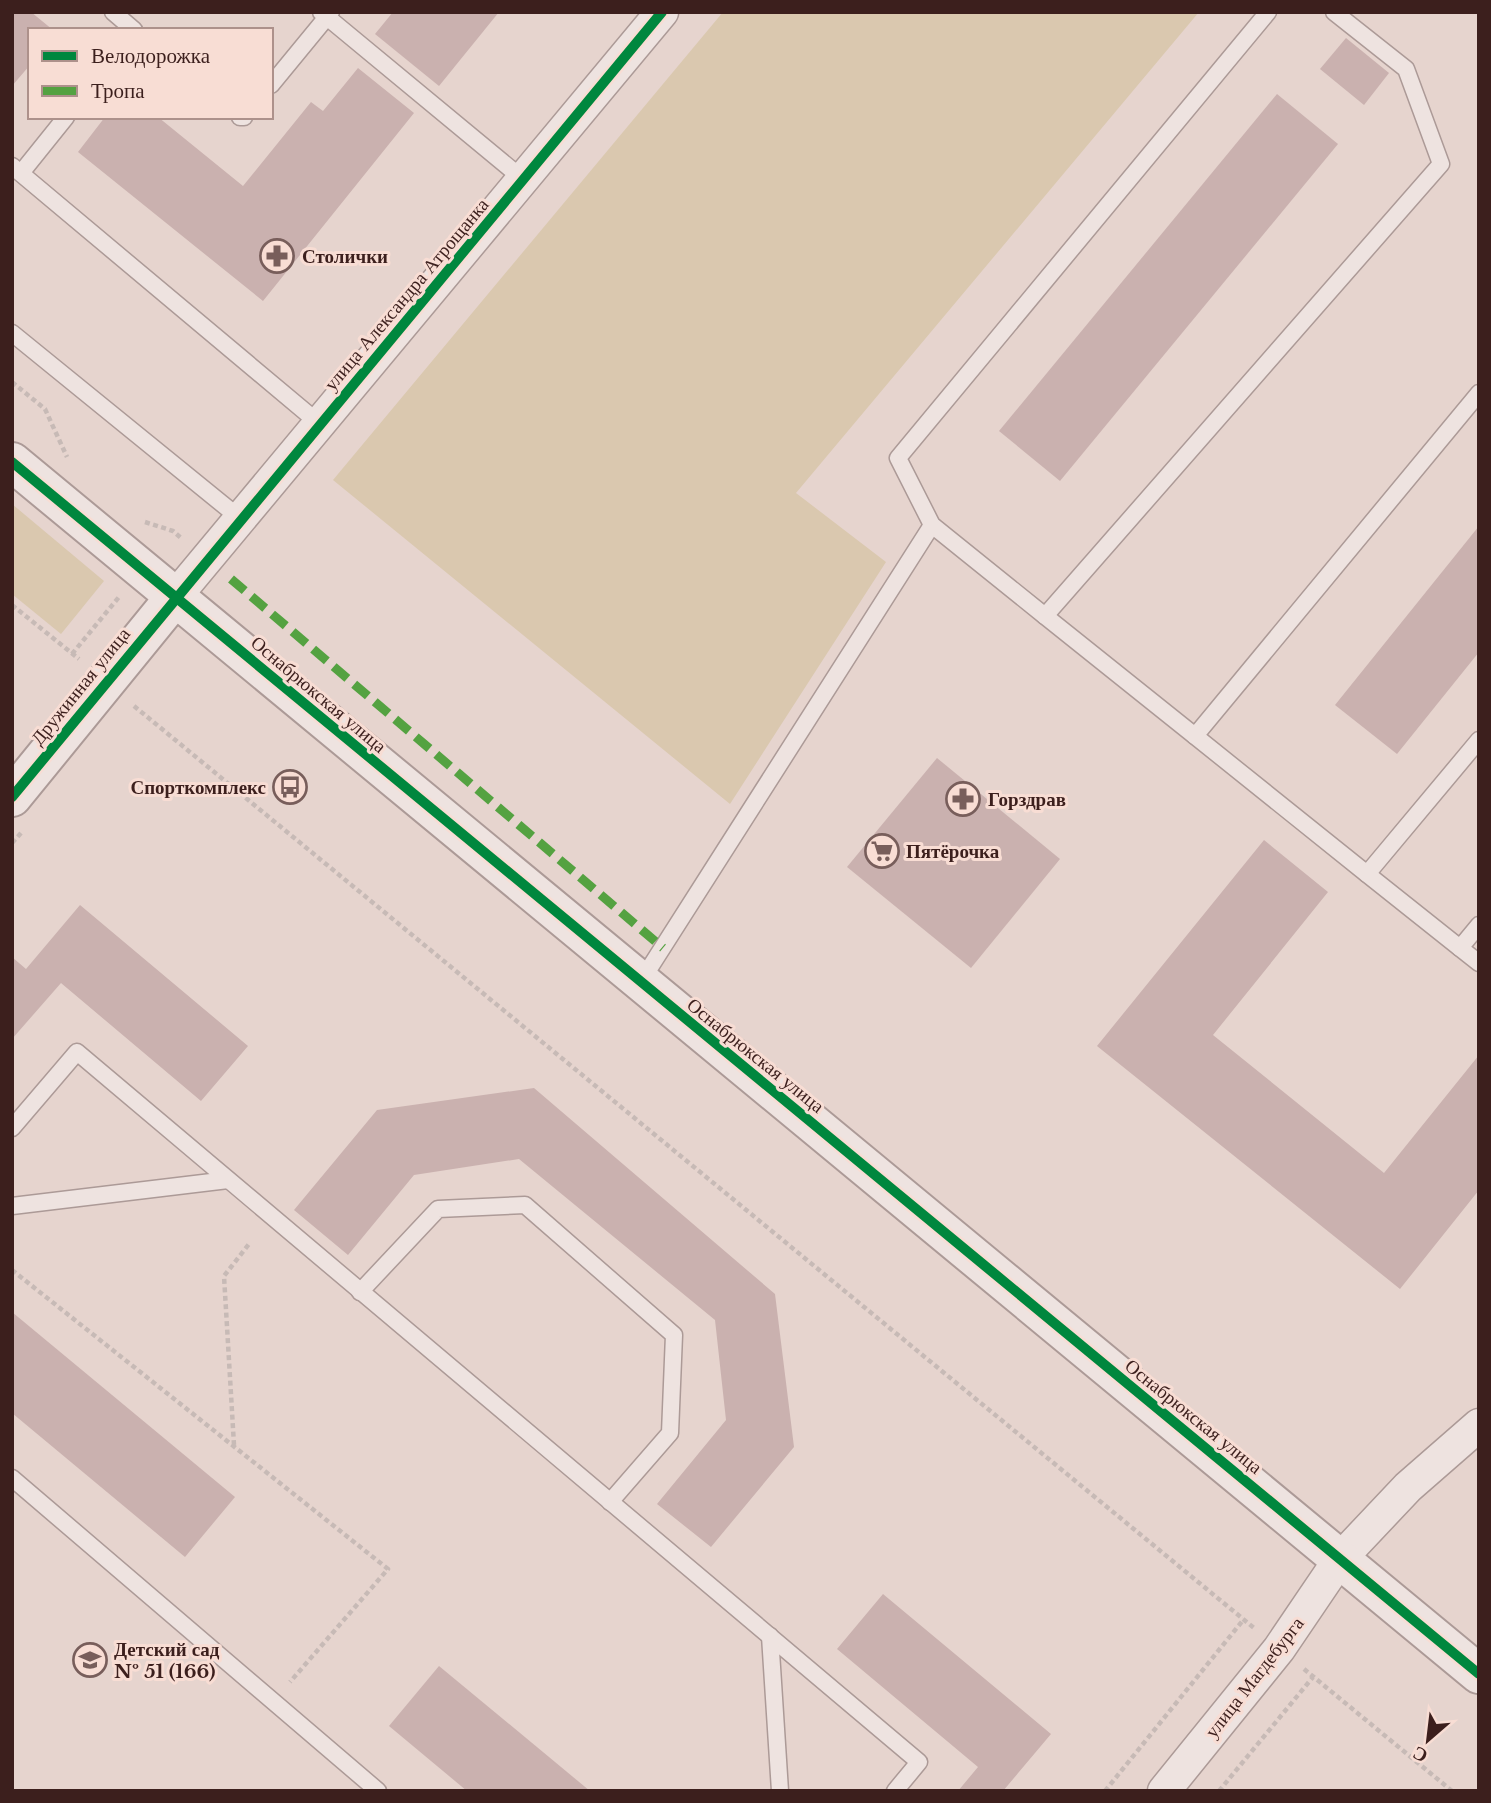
<svg xmlns="http://www.w3.org/2000/svg" width="1491" height="1803" font-family="'Libre Baskerville',serif">
<style>
.green{fill:#dac8af}
.building{fill:#cab1af}
.lines{fill:none;stroke-linecap:round;stroke-linejoin:round}
.service-casing{stroke:#ac9a97;stroke-width:19}
.minor-casing{stroke:#ac9a97;stroke-width:35}
.tertiary-casing{stroke:#ac9a97;stroke-width:42}
.path{stroke:#c7bab6;stroke-width:4.5;stroke-dasharray:5 3.5;stroke-linecap:butt}
.service{stroke:#eee3e0;stroke-width:16}
.minor{stroke:#eee3e0;stroke-width:32}
.tertiary{stroke:#eee3e0;stroke-width:38}
.quiet{stroke:#54a241;stroke-width:9;stroke-dasharray:18 9;stroke-linecap:butt}
.cycleway-casing{stroke:#f8ddd4;stroke-width:15}
.cycleway{stroke:#00873e;stroke-width:10}
.labels{text-anchor:middle;stroke-width:6;stroke-linejoin:round;paint-order:stroke}
.poi-label{font-size:19px;font-weight:bold;fill:#3c1f1d;stroke:#f8ddd4;text-anchor:start}
.street-label{font-size:19px;fill:#3c1f1d;stroke:#f8ddd4}
</style>
<rect width="100%" height="100%" fill="#e6d4ce"/>
<g class="green">
<polygon points="723,12 1199,12 796,493 886,562 730,804 333,480"/>
<polygon points="12,504 104,581 61,634 12,594"/>
</g>
<g class="building">
<polygon points="12,12 31,12 53,30 30,30 30,65 12,86"/>
<polygon points="393,12 499,12 439,86 375,34"/>
<polygon points="1346,38 1389,73 1364,105 1320,69"/>
<polygon points="358,68 414,113 263,301 78,152 105,117 158,117 243,186 311,102 323,111"/>
<polygon points="1277,94 1338,144 1060,481 999,431"/>
<polygon points="1479,526 1479,652 1397,754 1335,705"/>
<polygon points="937,758 1060,859 971,968 847,867"/>
<polygon points="1264,840 1328,892 1213,1035 1384,1173 1479,1055 1479,1190 1400,1289 1097,1046"/>
<polygon points="80,905 248,1046 201,1101 61,983 12,1039 12,957 26,969"/>
<polygon points="534,1088 775,1294 794,1447 711,1547 657,1504 726,1420 715,1320 519,1159 414,1175 348,1255 294,1210 377,1110"/>
<polygon points="12,1312 235,1497 185,1557 12,1413"/>
<polygon points="883,1594 1051,1734 1003,1791 958,1791 978,1767 837,1649"/>
<polygon points="439,1666 590,1791 467,1791 389,1726"/>
</g>
<g class="lines">
<g class="service-casing">
<g id="service">
<polyline points="113,12 134,30"/>
<polyline points="321,12 524,180"/>
<polyline points="1268,12 898,458 932,525 1045,616 1441,164 1406,69 1334,12"/>
<polyline points="271,85 331,12"/>
<polyline points="240,117 244,117"/>
<polyline points="12,166 321,425"/>
<polyline points="21,173 66,117"/>
<polyline points="12,333 242,520"/>
<polyline points="1479,393 1195,736 1367,874 1479,740"/>
<polyline points="1045,616 1195,736"/>
<polyline points="1367,874 1460,948"/>
<polyline points="1479,925 1460,948 1479,963"/>
<polyline points="640,983 932,525"/>
<polyline points="12,1128 77,1052 919,1762 895,1791"/>
<polyline points="12,1206 228,1180"/>
<polyline points="360,1292 438,1209 525,1205 674,1335 670,1433 610,1502"/>
<polyline points="12,1478 378,1791"/>
<polyline points="770,1636 780,1791"/>
</g>
</g>
<g class="minor-casing">
<g id="minor">
<polyline points="175,597 662,12"/>
<polyline points="1164,1791 1279,1649 1340,1559 1408,1487 1479,1425"/>
</g>
</g>
<g class="tertiary-casing">
<g id="tertiary">
<polyline points="12,462 1479,1674"/>
<polyline points="12,797 175,597"/>
</g>
</g>
<g class="path">
<polyline points="12,382 45,409 67,457"/>
<polyline points="145,522 173,531 181,538"/>
<polyline points="12,605 79,659"/>
<polyline points="72,654 119,597"/>
<polyline points="134,706 1254,1628"/>
<polyline points="12,843 21,833"/>
<polyline points="12,1270 388,1569 290,1682"/>
<polyline points="234,1445 224,1276 249,1244"/>
<polyline points="1304,1669 1452,1791"/>
<polyline points="1105,1791 1244,1619"/>
<polyline points="1219,1791 1313,1677"/>
</g>
<use href="#service" class="service"/>
<use href="#minor" class="minor"/>
<use href="#tertiary" class="tertiary"/>
<polyline class="quiet" points="231,579 663,948"/>
<g class="cycleway-casing">
<g id="cycleway">
<polyline points="12,462 1479,1674"/>
<polyline points="12,797 662,12"/>
</g>
</g>
<use href="#cycleway" class="cycleway"/>
</g>
<defs>
<g id="pharmacy-ring" transform="scale(1.75)"><circle r="9.5" fill="#f8ddd4" stroke="#785e5b" stroke-width="1.5"/><path d="M-2-6h4v4h4v4h-4v4h-4v-4h-4v-4h4Z" fill="#785e5b"/></g>
<g id="bus-ring" transform="scale(1.75)"><circle r="9.5" fill="#f8ddd4" stroke="#785e5b" stroke-width="1.5"/><path d="M-5-6H5V4H4V6H2V4H-2V6H-4V4H-5ZM-3.5-4V0h7V-4ZM-3.5 1.2v1.5H-2V1.2ZM2 1.2v1.5H3.5V1.2Z" fill="#785e5b"/></g>
<g id="supermarket-ring" transform="scale(1.75)"><circle r="9.5" fill="#f8ddd4" stroke="#785e5b" stroke-width="1.5"/><path d="M-6-5.5h2.5l.6 2H6L4.5 2H-2.5L-4.4-4H-6ZM-1.5 3.2a1.3 1.3 0 1 0 .1 0ZM3 3.2a1.3 1.3 0 1 0 .1 0Z" fill="#785e5b"/></g>
<g id="school-ring" transform="scale(1.75)"><circle r="9.5" fill="#f8ddd4" stroke="#785e5b" stroke-width="1.5"/><path d="M0-5L7-2L0 1L-7-2ZM-4 1L0 2.5L4 1V4Q0 6-4 4Z" fill="#785e5b"/></g>
</defs>
<g fill-rule="evenodd">
<use href="#pharmacy-ring" x="277" y="256"/>
<use href="#bus-ring" x="290" y="787"/>
<use href="#pharmacy-ring" x="963" y="799"/>
<use href="#supermarket-ring" x="882" y="851"/>
<use href="#school-ring" x="90" y="1660"/>
</g>
<g class="labels">
<g class="poi-label">
<text x="302" y="263">Столички</text>
<text x="266" y="794" text-anchor="end">Спорткомплекс</text>
<text x="988" y="806">Горздрав</text>
<text x="906" y="858">Пятёрочка</text>
<text x="114" y="1656">Детский сад<tspan x="114" dy="22">№ 51 (166)</tspan></text>
</g>
<g class="street-label">
<text transform="translate(406 294) rotate(-50)" y="7">улица Александра Атрощанка</text>
<text transform="translate(80 686) rotate(-51)" y="7">Дружинная улица</text>
<text transform="translate(319 694) rotate(40)" y="7">Оснабрюкская улица</text>
<text transform="translate(756 1055) rotate(39)" y="7">Оснабрюкская улица</text>
<text transform="translate(1194 1416) rotate(39)" y="7">Оснабрюкская улица</text>
<text transform="translate(1254 1677) rotate(-52)" y="7">улица Магдебурга</text>
</g>
</g>
<rect width="1491" height="1803" fill="none" stroke="#3c1f1d" stroke-width="28"/>
<rect x="28" y="28" width="245" height="91" fill="#f8ddd4" stroke="#ad918b" stroke-width="2"/>
<rect x="42" y="51" width="35" height="10" fill="#00873e" stroke="#ad918b" stroke-width="2"/>
<text x="91" y="63" font-size="21" fill="#3c1f1d">Велодорожка</text>
<rect x="42" y="86" width="35" height="10" fill="#54a241" stroke="#ad918b" stroke-width="2"/>
<text x="91" y="98" font-size="21" fill="#3c1f1d">Тропа</text>
<g transform="translate(1428 1740) rotate(208)" stroke="#f8ddd4" stroke-width="5" paint-order="stroke">
<path d="M0-5L12 26L0 18L-12 26Z" fill="#3c1f1d"/>
<text y="-10" font-size="19" font-weight="bold" text-anchor="middle" fill="#3c1f1d">С</text>
</g>
</svg>
